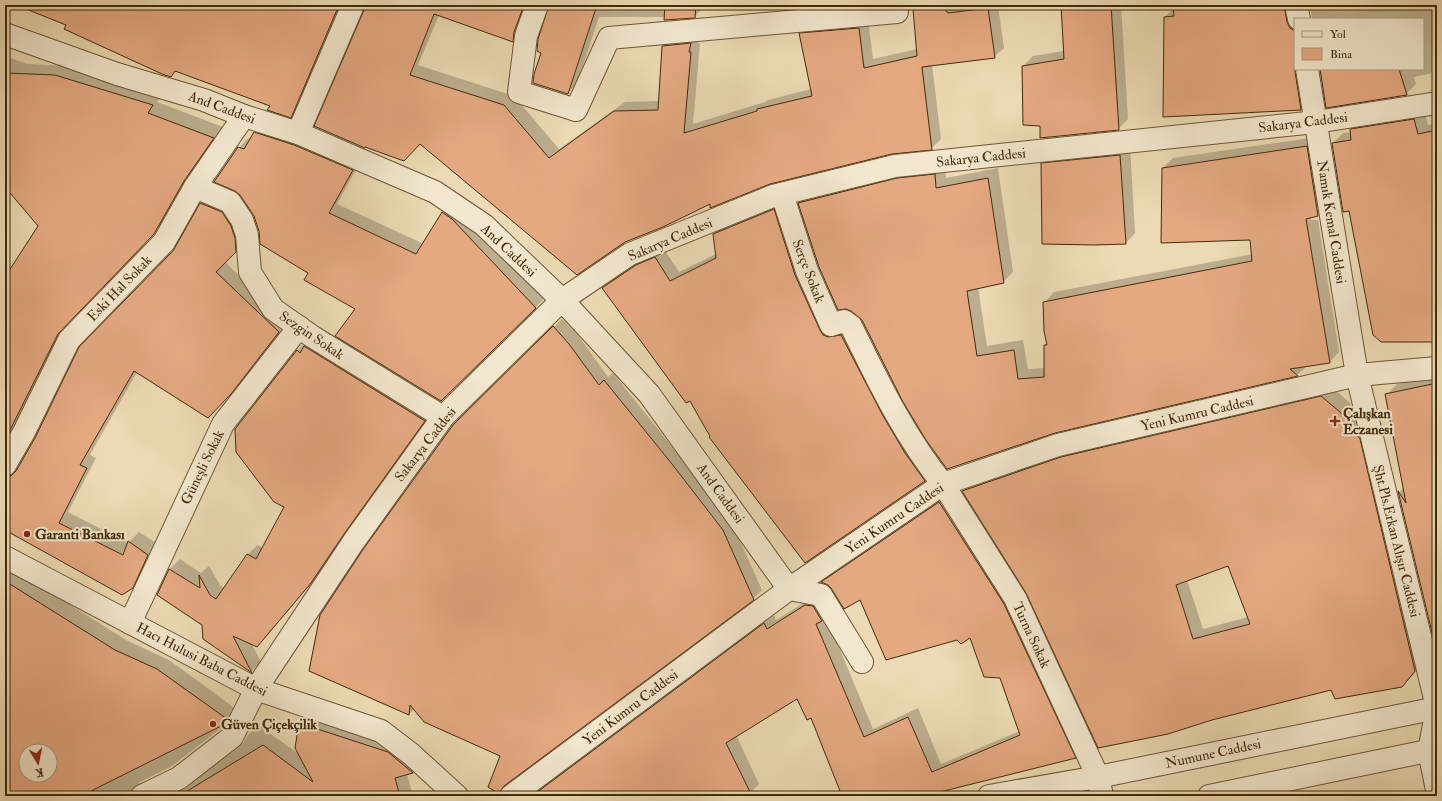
<svg xmlns="http://www.w3.org/2000/svg" width="1442" height="801" font-family="'IM FELL Double Pica',serif">
<style>
.shadow{fill:#0003;fill-rule:evenodd}
.building{fill:#e5a982;stroke:#432a09;fill-rule:evenodd}
.lines{fill:none;stroke-linecap:round;stroke-linejoin:round}
.minor-casing{stroke:#6d5634;stroke-width:24}
.minor{stroke:#f2e7ce;stroke-width:22}
.poi-dot{fill:#8f2418;stroke:#f2e7ce;stroke-width:1.5}
.labels{text-anchor:middle;stroke-width:4;stroke-linejoin:round;paint-order:stroke}
.street-label{font-size:14px;fill:#432a09;stroke:#f2e7ce}
.poi-label{font-size:14px;font-weight:bold;fill:#432a09;stroke:#f2e7ce;text-anchor:start}
</style>
<rect width="100%" height="100%" fill="#ebdab3"/>
<filter id="stains"><feTurbulence type="fractalNoise" baseFrequency=".005" numOctaves="4"/><feColorMatrix values="0 0 0 0 .2 0 0 0 0 .09 0 0 0 0 .02 0 0 0 .5 -.17"/></filter>
<radialGradient id="worn" r=".72"><stop offset=".6" stop-color="#630" stop-opacity="0"/><stop offset="1" stop-color="#630" stop-opacity=".3"/></radialGradient>
<g class="shadow">
<polygon points="19,5 344,5 300,107 291,117 271,106 176,70 171,76 68,24"/>
<polygon points="366,5 529,5 522,32 512,41 439,15 418,65 514,96 559,149 625,102 659,101 663,46 673,37 699,34 698,43 700,43 693,124 765,102 768,100 811,89 800,34 810,24 868,19 873,59 917,49 914,5 998,5 1004,48 994,57 932,65 941,139 931,149 892,153 770,183 711,203 421,143"/>
<polygon points="550,5 704,5 704,7 694,17 599,17 577,84 567,93 542,52"/>
<polygon points="744,5 766,5 745,8"/>
<polygon points="1062,5 1121,5 1128,119 1118,129 1041,125 1023,66 1033,56 1064,51"/>
<polygon points="1174,5 1295,5 1295,69 1306,69 1310,99 1301,109 1165,17 1174,8"/>
<polygon points="1310,5 1437,5 1437,72 1414,77 1416,84 1406,94 1321,69 1423,69 1423,19 1312,19"/>
<polygon points="5,56 27,64 66,66 162,95 157,102 223,127 164,223 68,323 23,415 5,446 5,276 7,277 40,226 5,186"/>
<polygon points="1424,110 1428,125 1437,123 1437,190 1333,143 1343,133 1351,132 1351,130 1361,120"/>
<polygon points="265,124 361,161 337,204 424,244 443,212 452,203 545,298 441,400 356,309 310,273 260,231 239,148 248,138 251,139 255,133"/>
<polygon points="1317,137 1328,205 1318,215 1313,216 1310,219 1311,220 1318,220 1339,352 1329,363 1307,366 1297,375 1055,432 863,320 799,203 809,193 945,165 946,178 998,168 1013,272 1003,282 978,287 987,346 1023,340 1028,369 1045,368 1045,345 1047,343 1044,303 1054,292 1253,254 1251,239 1163,168 1173,158"/>
<polygon points="1130,146 1135,233 1126,243 1042,164 1052,154"/>
<polygon points="211,193 246,241 225,262 288,322 241,382 208,416 137,372 90,455 96,458 68,512 128,543 139,532 158,544 143,576 132,587 5,529 5,462 9,466 16,468 20,467 174,251 201,204"/>
<polygon points="783,201 828,321 850,327 933,472 924,480 712,436 691,400 603,288 612,280 646,257 664,249 679,272 716,254 714,234 723,225"/>
<polygon points="562,319 578,335 608,377 613,373 731,521 762,590 753,599 510,780 499,793 502,755 415,709 409,714 310,670 453,426"/>
<polygon points="307,341 434,410 353,523 321,572 267,636 257,646 251,643 261,662 252,671 204,639 203,624 158,595 170,569 180,559 201,573 209,566 220,585 225,589 248,554 258,545 263,548 285,506 236,429 298,350"/>
<polygon points="1437,375 1437,642 1436,643 1399,492 1404,487 1386,395 1397,384"/>
<path d="M1332,387L1349,402L1369,429L1425,660L1412,676L1402,687L1332,689L1027,592L963,491L973,481L1072,447ZM1229,565L1248,617L1203,629L1187,580Z"/>
<polygon points="949,493 1084,748 1075,758 947,789 941,795 925,796 843,796 811,717 797,698 736,735 759,784 750,793 728,796 530,796 774,615 776,620 815,596 826,616 873,729 918,708 941,764 1020,731 1001,677 971,636 957,639 832,588 823,582 831,573"/>
<path d="M5,564L126,640L169,660L236,709L232,717L221,728L172,766L140,782L139,785L141,791L145,796H5ZM26,751H50V775H26Z"/>
<polygon points="311,713 398,742 423,762 413,772 407,774 413,796 161,796 198,778 243,743 248,735 258,725 299,754 296,748 300,723"/>
</g>
<g class="building">
<polygon points="21,5 339,5 291,118 267,110 270,106 175,71 171,77 162,74 64,29 66,25 21,7"/>
<polygon points="365,5 524,5 514,32 513,42 434,14 410,75 504,105 549,158 614,111 658,110 662,46 691,43 689,52 691,52 684,133 757,111 757,109 812,96 799,33 859,28 864,68 917,56 913,9 942,5 948,13 988,8 995,58 922,67 932,150 892,154 770,184 710,208 710,204 663,227 625,242 577,275 420,144 404,161 365,147 365,148 314,126 364,10"/>
<polygon points="549,5 597,5 568,94 533,83 534,74 541,53 537,51 538,39"/>
<polygon points="665,5 696,5 695,18 664,20"/>
<polygon points="794,5 836,5 794,9"/>
<polygon points="1061,5 1111,5 1119,130 1040,138 1040,126 1023,125 1022,66 1064,59"/>
<polygon points="1173,5 1284,5 1287,22 1290,28 1295,31 1295,71 1301,110 1163,117 1164,17 1174,16"/>
<polygon points="1320,69 1399,69 1407,95 1326,108"/>
<polygon points="5,73 55,75 153,105 148,113 214,138 184,181 154,234 58,334 5,440 5,277 38,226 5,187"/>
<polygon points="1414,119 1418,134 1437,130 1437,342 1381,342 1373,335 1349,211 1343,212 1332,143 1351,140 1350,129"/>
<polygon points="254,132 294,145 353,170 329,213 416,254 442,212 452,219 536,308 441,401 335,336 355,309 304,280 308,273 260,244 259,231 254,216 240,195 235,191 214,182 238,147 244,149"/>
<polygon points="1307,146 1318,216 1306,219 1330,363 1290,369 1298,376 1055,433 947,469 926,440 903,402 862,320 851,311 846,309 838,310 819,267 798,203 897,178 935,174 936,188 988,178 1004,283 967,291 977,356 1014,350 1018,379 1044,377 1044,345 1047,345 1044,331 1043,302 1252,261 1250,240 1161,243 1162,168"/>
<polygon points="1120,155 1126,244 1094,245 1042,244 1041,163"/>
<polygon points="200,203 222,212 231,226 235,238 236,252 216,272 279,332 231,394 208,418 134,371 80,465 87,468 59,523 123,555 128,541 148,555 133,588 122,595 5,530 5,477 11,476 16,471 35,438 79,347 173,251"/>
<polygon points="774,209 795,275 820,330 823,335 828,337 841,335 882,414 905,453 925,481 805,563 709,437 710,436 704,426 690,401 686,403 602,288 636,265 655,257 670,281 716,258 713,234"/>
<polygon points="553,326 569,344 599,385 604,380 672,464 723,530 754,600 504,786 499,794 488,787 500,756 424,722 410,705 409,715 309,671 320,615 364,548 453,425"/>
<polygon points="304,346 425,421 344,534 311,583 257,647 233,636 252,673 203,639 202,625 157,595 169,569 200,588 199,575 210,595 216,599 247,554 256,559 284,507 274,502 236,452 235,429 297,350 300,353"/>
<polygon points="1437,383 1437,642 1435,645 1398,491 1406,503 1385,394"/>
<path d="M1321,396L1340,412L1360,439L1415,671L1402,687L1335,699L1331,690L1212,720L1168,734L1098,748L1026,593L962,491L1061,457ZM1228,566L1250,624L1193,639L1176,585Z"/>
<polygon points="939,502 1004,604 1076,758 940,792 942,796 842,796 811,718 807,720 797,699 726,743 752,796 532,796 764,623 767,629 805,605 813,606 822,621 816,624 864,737 908,717 932,772 1020,735 1000,678 984,677 970,638 961,644 957,640 886,660 860,600 844,609 831,588 828,585 821,582"/>
<path d="M5,581L115,650L157,669L227,719L225,724L93,790L83,796H5ZM26,751H50V775H26Z"/>
<polygon points="299,723 388,752 413,773 395,778 400,796 179,796 263,745 313,782 295,748"/>
</g>
<g class="lines">
<g class="minor-casing">
<g id="minor">
<polyline points="537,5 526,36 519,92 576,110 609,38 897,12"/>
<polyline points="1296,5 1299,19"/>
<polyline points="5,34 117,74 204,100 244,116 298,133 435,192 484,225 562,300 649,394 789,589 821,595 862,662"/>
<polyline points="1307,69 1357,375 1437,707"/>
<polyline points="298,133 353,5"/>
<polyline points="195,187 230,202 242,220 247,235 250,272 273,309 313,337 443,417"/>
<path d="M782,194L807,271L831,325L844,321L851,326C878,381 904,436 943,484L1015,598L1098,777L1102,796"/>
<polyline points="5,465 24,432 69,340 164,242 195,187 244,116"/>
<polyline points="5,557 256,689 381,731 411,754 457,796"/>
<polyline points="130,623 223,424 299,327"/>
<polyline points="1437,709 1429,751 1437,790"/>
<polyline points="142,796 179,778 232,737 256,689 354,541 443,417 562,300 630,254 773,196 895,166 1316,122 1437,103"/>
<polyline points="511,796 789,589 943,484 1058,445 1357,375 1437,368"/>
<polyline points="989,796 1098,777 1437,708"/>
<polyline points="1209,796 1437,749"/>
</g>
</g>
<use href="#minor" class="minor"/>
</g>
<g class="poi-dot">
<path d="M1333 415h4v4h4v4h-4v4h-4v-4h-4v-4h4z"/>
<circle cx="27" cy="534" r="4"/>
<circle cx="213" cy="724" r="4"/>
</g>
<g class="labels">
<g class="street-label">
<text transform="translate(222 107) rotate(20)" y="5">And Caddesi</text>
<text transform="translate(1303 122) rotate(-7)" y="5">Sakarya Caddesi</text>
<text transform="translate(981 157) rotate(-6)" y="5">Sakarya Caddesi</text>
<text transform="translate(1332 222) rotate(81)" y="5">Namık Kemal Caddesi</text>
<text transform="translate(670 239) rotate(-23)" y="5">Sakarya Caddesi</text>
<text transform="translate(509 250) rotate(43)" y="5">And Caddesi</text>
<text transform="translate(809 271) rotate(69)" y="5">Serçe Sokak</text>
<text transform="translate(119 288) rotate(-46)" y="5">Eski Hal Sokak</text>
<text transform="translate(312 335) rotate(34)" y="5">Sezgin Sokak</text>
<text transform="translate(1197 413) rotate(-13)" y="5">Yeni Kumru Caddesi</text>
<text transform="translate(425 444) rotate(-52)" y="5">Sakarya Caddesi</text>
<text transform="translate(202 467) rotate(-64)" y="5">Güneşli Sokak</text>
<text transform="translate(721 493) rotate(54)" y="5">And Caddesi</text>
<text transform="translate(894 518) rotate(-34)" y="5">Yeni Kumru Caddesi</text>
<text transform="translate(1397 541) rotate(76)" y="5">Şht.Pls.Erkan Alışır Caddesi</text>
<text transform="translate(1032 635) rotate(65)" y="5">Turna Sokak</text>
<text transform="translate(202 659) rotate(27)" y="5">Hacı Hulusi Baba Caddesi</text>
<text transform="translate(630 707) rotate(-37)" y="5">Yeni Kumru Caddesi</text>
<text transform="translate(1213 753) rotate(-12)" y="5">Numune Caddesi</text>
</g>
<g class="poi-label">
<text x="1343" y="418">Çalışkan<tspan x="1343" dy="16">Eczanesi</tspan></text>
<text x="35" y="539">Garanti Bankası</text>
<text x="221" y="729">Güven Çiçekçilik</text>
</g>
</g>
<rect width="1442" height="801" fill="none" stroke="#ebdab3" stroke-width="20"/>
<rect x="6" y="6" width="1430" height="789" fill="none" stroke="#432a09" stroke-width="2"/>
<rect x="10" y="10" width="1422" height="781" fill="none" stroke="#432a09"/>
<rect x="1294" y="18" width="130" height="52" fill="#f2e7ce" stroke="#ac9b7f"/>
<rect x="1302" y="31" width="20" height="6" fill="#f2e7ce" stroke="#ac9b7f"/>
<text x="1330" y="38" font-size="12" fill="#432a09">Yol</text>
<rect x="1302" y="48" width="20" height="12" fill="#e5a982" stroke="#ac9b7f"/>
<text x="1330" y="58" font-size="12" fill="#432a09">Bina</text>
<g transform="translate(38 763) rotate(170)"><circle r="19" fill="#f2e7ce" stroke="#ac9b7f"/>
<path d="M0-3L7 15L0 10L-7 15Z" fill="#8f2418"/>
<text y="-6" font-size="11" font-weight="bold" text-anchor="middle" fill="#432a09">K</text>
</g>
<rect width="100%" height="100%" filter="url(#stains)"/>
<rect width="100%" height="100%" fill="url(#worn)"/>
</svg>
